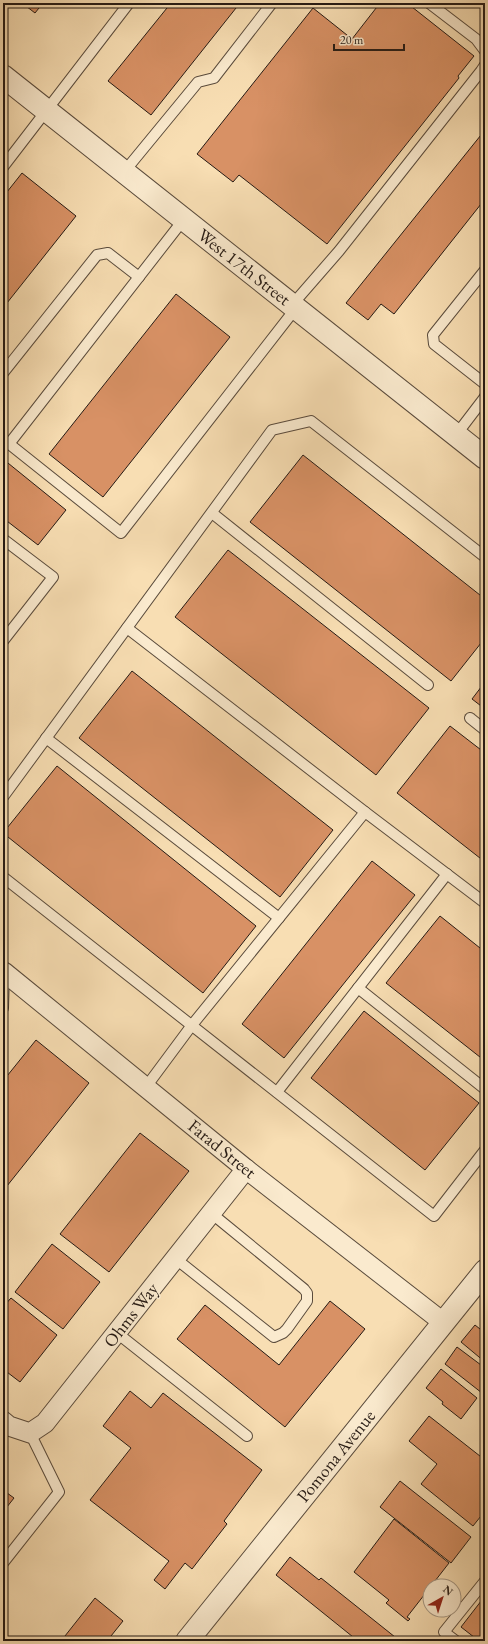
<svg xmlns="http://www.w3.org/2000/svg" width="488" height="1644" font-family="'EB Garamond',serif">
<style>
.building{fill:#d89165;stroke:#251a14}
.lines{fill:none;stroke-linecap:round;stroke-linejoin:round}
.service-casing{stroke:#5a4b3c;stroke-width:12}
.minor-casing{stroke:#5a4b3c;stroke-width:21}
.tertiary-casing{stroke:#5a4b3c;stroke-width:24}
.service{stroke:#faeace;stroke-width:10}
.minor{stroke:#faeace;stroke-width:19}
.tertiary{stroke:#faeace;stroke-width:22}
.labels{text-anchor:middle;stroke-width:3;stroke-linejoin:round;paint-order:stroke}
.street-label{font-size:18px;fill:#251a14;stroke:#faeace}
</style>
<rect width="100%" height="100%" fill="#f8deb3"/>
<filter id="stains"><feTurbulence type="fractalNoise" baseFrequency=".005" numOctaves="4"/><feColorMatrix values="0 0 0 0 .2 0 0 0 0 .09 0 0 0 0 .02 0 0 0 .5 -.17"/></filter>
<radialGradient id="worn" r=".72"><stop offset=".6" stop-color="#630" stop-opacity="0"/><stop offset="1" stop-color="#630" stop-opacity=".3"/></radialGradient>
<g class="building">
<polygon points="22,3 43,3 35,13"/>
<polygon points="171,3 240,3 151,115 108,81"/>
<polygon points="380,3 407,3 474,56 458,76 459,78 327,244 239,175 233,182 197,154 313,8 352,39"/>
<polygon points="485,130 485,199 394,314 381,304 368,320 346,303"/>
<polygon points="22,173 76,216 3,308 3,197"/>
<polygon points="176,294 230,337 103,497 49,454"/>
<polygon points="303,455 485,599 485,638 451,681 250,522"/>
<polygon points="3,459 66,510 38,545 3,518"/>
<polygon points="228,550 429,708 376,775 175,617"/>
<polygon points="132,671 333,830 280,897 79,738"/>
<polygon points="485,682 485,709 472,699"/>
<polygon points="450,726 485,753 485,862 397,793"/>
<polygon points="57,766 256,926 203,993 3,833"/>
<polygon points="372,861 415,895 284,1058 242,1024"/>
<polygon points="440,916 485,952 485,1061 386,983"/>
<polygon points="364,1011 479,1103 425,1170 311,1078"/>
<polygon points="36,1040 89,1083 3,1191 3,1081"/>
<polygon points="140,1133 189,1171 109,1272 60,1234"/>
<polygon points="52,1244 100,1282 63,1329 15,1292"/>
<polygon points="11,1298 57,1335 20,1382 3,1369 3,1307"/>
<polygon points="330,1301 365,1329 285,1427 177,1339 205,1305 279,1365"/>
<polygon points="475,1325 485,1333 485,1362 461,1342"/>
<polygon points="457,1347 485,1368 485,1389 482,1393 445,1364"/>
<polygon points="441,1369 477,1398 461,1419 442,1404 443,1402 426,1388"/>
<polygon points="130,1391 151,1408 163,1393 262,1470 224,1521 227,1524 192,1569 185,1563 165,1589 154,1580 169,1561 90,1500 131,1448 103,1426"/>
<polygon points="429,1416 485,1460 485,1511 473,1526 421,1484 437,1464 409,1441"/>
<polygon points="400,1481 471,1537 451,1563 380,1507"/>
<polygon points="3,1490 14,1498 3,1512"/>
<polygon points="394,1519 449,1563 407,1617 410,1619 408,1621 386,1603 389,1600 354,1572"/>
<polygon points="290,1557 319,1580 321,1578 400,1641 358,1641 276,1575"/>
<polygon points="485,1596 485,1641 479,1641 461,1627"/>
<polygon points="95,1598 123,1621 107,1641 61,1641"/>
</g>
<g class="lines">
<g class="service-casing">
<g id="service">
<polyline points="429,3 476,39 485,51"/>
<polyline points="3,167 129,3"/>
<polyline points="124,172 198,82 214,78 272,3"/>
<polyline points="485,270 433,335 434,344 485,384"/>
<polyline points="292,305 339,251 481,71 485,65"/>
<polyline points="3,373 97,255 108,253 139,277"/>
<polyline points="456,435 485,397"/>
<polyline points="3,439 121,533 296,308"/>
<polyline points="9,444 184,219"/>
<polyline points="212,513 428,685"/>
<polyline points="3,539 53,577 3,641"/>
<polyline points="127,628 365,812"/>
<polyline points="470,718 485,730"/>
<polyline points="46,738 279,918"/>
<polyline points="3,797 272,430 311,421 485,557"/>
<polyline points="3,877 434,1216 485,1150"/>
<polyline points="358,988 485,1089"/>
<polyline points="3,1008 4,972"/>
<polyline points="146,1087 192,1025 365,812 485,903"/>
<polyline points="277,1092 447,874"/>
<polyline points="176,1259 274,1337 283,1333 287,1329 307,1301 307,1293 304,1289 211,1213"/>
<polyline points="117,1333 247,1436"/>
<polyline points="3,1563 59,1492 30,1433"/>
<polyline points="456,1641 444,1632 485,1581"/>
</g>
</g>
<g class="minor-casing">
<g id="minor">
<polyline points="4,972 246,1169 444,1323"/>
<polyline points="3,1421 9,1426 30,1433 45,1423 246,1169"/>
</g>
</g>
<g class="tertiary-casing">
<g id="tertiary">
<polyline points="3,76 485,458"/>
<polyline points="187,1641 485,1271"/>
</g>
</g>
<use href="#service" class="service"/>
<use href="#minor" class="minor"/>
<use href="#tertiary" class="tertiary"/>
</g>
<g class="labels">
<g class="street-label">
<text transform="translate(244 267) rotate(38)" y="6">West 17th Street</text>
<text transform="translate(222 1149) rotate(39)" y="6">Farad Street</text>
<text transform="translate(131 1315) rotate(-52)" y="6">Ohms Way</text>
<text transform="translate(336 1456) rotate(-51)" y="6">Pomona Avenue</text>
</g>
</g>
<rect width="488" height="1644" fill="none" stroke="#f8deb3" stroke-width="16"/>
<rect x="4" y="4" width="480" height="1636" fill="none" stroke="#251a14" stroke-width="2"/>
<rect x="8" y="8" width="472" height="1628" fill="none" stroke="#251a14"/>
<g transform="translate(442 1598) rotate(39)"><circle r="19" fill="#faeace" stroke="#a59784"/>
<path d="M0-3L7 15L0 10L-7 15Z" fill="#8f2418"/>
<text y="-6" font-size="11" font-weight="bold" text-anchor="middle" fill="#251a14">N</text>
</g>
<path d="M334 44v6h70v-6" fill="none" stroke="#251a14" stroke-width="2"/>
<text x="340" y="44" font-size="12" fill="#251a14" stroke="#faeace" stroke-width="3" paint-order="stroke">20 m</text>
<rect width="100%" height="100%" filter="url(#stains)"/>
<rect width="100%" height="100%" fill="url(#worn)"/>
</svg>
